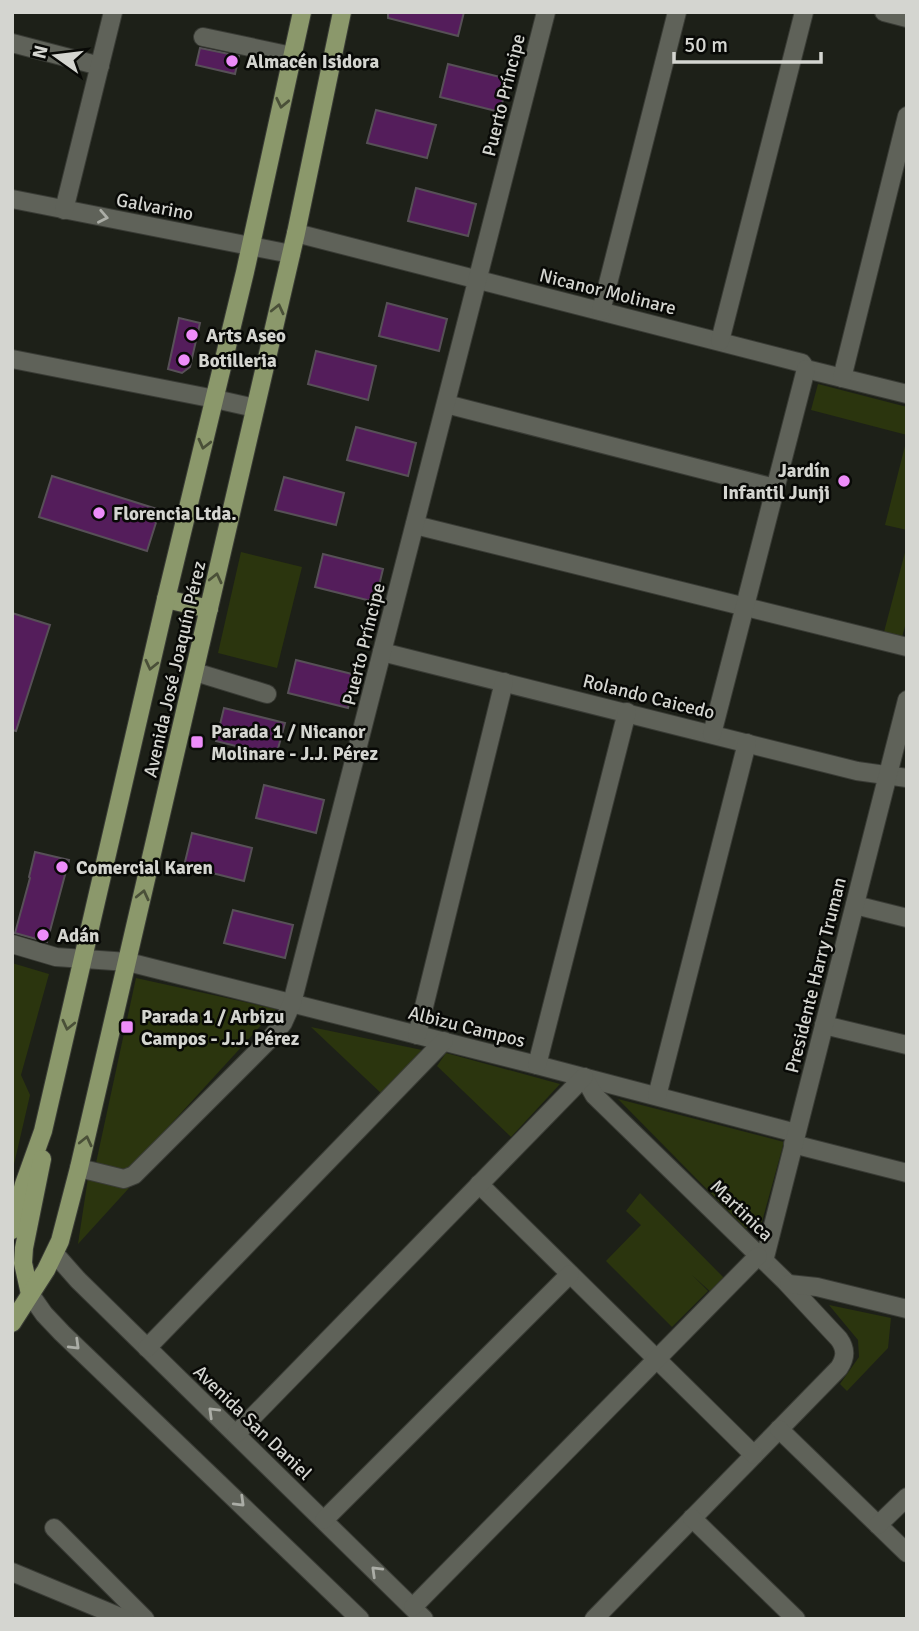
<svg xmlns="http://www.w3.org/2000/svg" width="919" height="1631" font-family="Signika,sans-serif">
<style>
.green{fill:#2b350e}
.building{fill:#541d5b;stroke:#575057;stroke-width:2}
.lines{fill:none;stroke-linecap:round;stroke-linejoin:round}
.minor-casing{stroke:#393b35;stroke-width:20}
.major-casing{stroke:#393b35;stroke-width:20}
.minor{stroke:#5f6259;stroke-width:18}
.major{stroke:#8b986b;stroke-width:18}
.oneway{stroke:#4a5038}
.oneway2{stroke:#abada6}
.poi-dot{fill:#ed8cf9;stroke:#080906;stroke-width:2.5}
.labels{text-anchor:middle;stroke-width:5;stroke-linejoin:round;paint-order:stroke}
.poi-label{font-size:19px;font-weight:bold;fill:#d4d5d0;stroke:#080906;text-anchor:start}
.street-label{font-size:19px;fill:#d4d5d0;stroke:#080906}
</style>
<rect width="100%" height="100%" fill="#1d2018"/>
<g class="green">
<polygon points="818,384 907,407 907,435 811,410"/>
<polygon points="907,438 907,530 885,525"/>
<polygon points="907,545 907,619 902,637 884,632"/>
<polygon points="241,552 302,567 277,668 218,653"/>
<polygon points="12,963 49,974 21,1075 30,1095 12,1173"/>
<polygon points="136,978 276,1009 128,1171 96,1163"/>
<polygon points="311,1027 422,1050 382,1094"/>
<polygon points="446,1053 560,1084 511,1137 437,1066"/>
<polygon points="618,1099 784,1142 761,1225 753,1229 745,1228"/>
<polygon points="88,1178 129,1188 78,1244"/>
<polygon points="640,1193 726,1280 713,1294 692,1275 708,1291 672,1327 606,1261 641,1225 626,1211"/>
<polygon points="829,1305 891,1318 888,1348 847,1391 840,1384 859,1357 858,1340"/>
</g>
<g class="building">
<polygon points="388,12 464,12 458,36 388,18"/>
<polygon points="200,48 239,56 235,74 196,65"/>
<polygon points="448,64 508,79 500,112 440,97"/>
<polygon points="376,110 436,125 427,158 367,143"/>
<polygon points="416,188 476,204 468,236 408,221"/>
<polygon points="387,303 447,319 439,351 379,336"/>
<polygon points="179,318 200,323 190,367 182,373 168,369"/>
<polygon points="316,351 376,366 368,400 308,384"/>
<polygon points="356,427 416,443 408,476 347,460"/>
<polygon points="52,476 160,510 147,551 39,517"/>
<polygon points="284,477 344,493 336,525 275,510"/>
<polygon points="323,554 383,569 375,602 315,587"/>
<polygon points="12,613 50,625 16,731 12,730"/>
<polygon points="296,660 356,675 348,708 288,693"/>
<polygon points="224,708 285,723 276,756 216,741"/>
<polygon points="264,785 324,800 316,833 256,818"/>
<polygon points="192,833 252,848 244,881 184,866"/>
<polygon points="35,852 69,860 47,942 15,933 30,878 29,877"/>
<polygon points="233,910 293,925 285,958 224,943"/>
</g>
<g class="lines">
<g class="minor-casing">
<g id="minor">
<polyline points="884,12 907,18"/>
<polyline points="203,37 292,56"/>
<polyline points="12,43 100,66"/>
<polyline points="12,199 291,254"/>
<polyline points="64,210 113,12"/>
<polyline points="296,233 798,362 802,363 806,369 907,394"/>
<polyline points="601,311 677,12"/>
<polyline points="720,341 804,12"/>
<polyline points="12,359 215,399 255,408"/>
<polyline points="842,378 907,116"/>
<polyline points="446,404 775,488"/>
<polyline points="415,525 907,647"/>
<polyline points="382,652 857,771 907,778"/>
<polyline points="195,672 267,694"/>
<polyline points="712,734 806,369"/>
<polyline points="855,905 907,918"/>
<polyline points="12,944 56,957 128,962 537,1065 796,1133"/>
<polyline points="824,1025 907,1045"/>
<polyline points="417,1035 504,682"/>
<polyline points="537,1065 627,712"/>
<path d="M584,1077L594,1095L785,1281L839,1339C846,1349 846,1357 839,1368L594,1619"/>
<polyline points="657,1096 747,743"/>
<polyline points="793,1144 907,1173"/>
<polyline points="79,1168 124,1179 134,1175 269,1040 283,1023 292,1003 546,12"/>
<polyline points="479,1184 754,1455"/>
<polyline points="55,1254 78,1280 424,1619"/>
<polyline points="764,1261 907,700"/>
<polyline points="789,1284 817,1287 907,1309"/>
<polyline points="30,1294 44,1314 62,1333 360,1619"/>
<polyline points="147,1348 444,1041"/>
<polyline points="779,1429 907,1553"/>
<polyline points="236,1434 584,1077"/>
<polyline points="692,1518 796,1619"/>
<polyline points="324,1520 570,1274"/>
<polyline points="878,1525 907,1497"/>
<polyline points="54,1528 145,1619"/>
<polyline points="12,1572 125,1619"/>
<polyline points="413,1607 758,1256"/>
</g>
</g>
<g class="major-casing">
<g id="major">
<polyline points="166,599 209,609"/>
<polyline points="12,1230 24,1184 43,1131 166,599 245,272 302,12"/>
<polyline points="30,1294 23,1263 24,1248 42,1159"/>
<polyline points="12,1323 46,1270 60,1241 79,1168 296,233 342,12"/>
</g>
</g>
<use href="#minor" class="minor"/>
<use href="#major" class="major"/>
</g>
<defs><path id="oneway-chevron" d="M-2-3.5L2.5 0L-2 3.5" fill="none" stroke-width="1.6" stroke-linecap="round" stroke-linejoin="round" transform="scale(1.75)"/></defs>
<g class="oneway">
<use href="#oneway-chevron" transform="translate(282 103) rotate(102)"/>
<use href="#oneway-chevron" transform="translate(278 309) rotate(-77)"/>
<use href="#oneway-chevron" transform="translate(204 444) rotate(104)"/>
<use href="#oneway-chevron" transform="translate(216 578) rotate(-77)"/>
<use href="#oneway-chevron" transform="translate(151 665) rotate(103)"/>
<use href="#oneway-chevron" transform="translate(143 895) rotate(-77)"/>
<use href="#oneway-chevron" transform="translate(68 1025) rotate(103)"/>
<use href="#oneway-chevron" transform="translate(86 1141) rotate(-77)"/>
</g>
<g class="oneway2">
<use href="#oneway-chevron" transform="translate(103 217) rotate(11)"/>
<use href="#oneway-chevron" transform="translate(75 1345) rotate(44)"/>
<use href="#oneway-chevron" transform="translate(213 1412) rotate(-136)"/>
<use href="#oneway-chevron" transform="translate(240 1502) rotate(44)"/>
<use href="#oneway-chevron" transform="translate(376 1571) rotate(-136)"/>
</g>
<g class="poi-dot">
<circle cx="232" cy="61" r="7"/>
<circle cx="192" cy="335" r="7"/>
<circle cx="184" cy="360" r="7"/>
<circle cx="844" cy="481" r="7"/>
<circle cx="99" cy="513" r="7"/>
<rect x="190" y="735" width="14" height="14" rx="3.5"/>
<circle cx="62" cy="867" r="7"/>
<circle cx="43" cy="935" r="7"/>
<rect x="120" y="1020" width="14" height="14" rx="3.5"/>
</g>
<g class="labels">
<g class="poi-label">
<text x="246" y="68">Almacén Isidora</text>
<text x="206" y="342">Arts Aseo</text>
<text x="198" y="367">Botilleria</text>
<text x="830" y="477" text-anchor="end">Jardín<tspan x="830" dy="22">Infantil Junji</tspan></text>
<text x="113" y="520">Florencia Ltda.</text>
<text x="211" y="738">Parada 1 / Nicanor<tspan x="211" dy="22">Molinare - J.J. Pérez</tspan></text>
<text x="76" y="874">Comercial Karen</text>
<text x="57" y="942">Adán</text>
<text x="141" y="1023">Parada 1 / Arbizu<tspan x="141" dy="22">Campos - J.J. Pérez</tspan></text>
</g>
<g class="street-label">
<text transform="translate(503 95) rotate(-76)" y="7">Puerto Príncipe</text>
<text transform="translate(155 206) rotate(11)" y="7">Galvarino</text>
<text transform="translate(608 291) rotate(14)" y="7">Nicanor Molinare</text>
<text transform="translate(363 644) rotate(-76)" y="7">Puerto Príncipe</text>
<text transform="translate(174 669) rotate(-77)" y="7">Avenida José Joaquín Pérez</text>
<text transform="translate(649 696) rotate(14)" y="7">Rolando Caicedo</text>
<text transform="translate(815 975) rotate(-76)" y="7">Presidente Harry Truman</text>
<text transform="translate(467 1026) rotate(14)" y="7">Albizu Campos</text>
<text transform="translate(742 1210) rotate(44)" y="7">Martinica</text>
<text transform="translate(253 1422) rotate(44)" y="7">Avenida San Daniel</text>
</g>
</g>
<rect width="919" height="1631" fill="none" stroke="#d4d5d0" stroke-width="28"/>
<g transform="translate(56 56) rotate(284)" stroke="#080906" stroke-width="5" paint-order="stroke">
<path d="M0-5L12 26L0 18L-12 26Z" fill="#d4d5d0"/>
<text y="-10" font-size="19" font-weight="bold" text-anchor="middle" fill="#d4d5d0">N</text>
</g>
<path d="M674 52v10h147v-10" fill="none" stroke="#d4d5d0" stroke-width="3.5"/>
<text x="684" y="52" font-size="21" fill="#d4d5d0" stroke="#080906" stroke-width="5" paint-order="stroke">50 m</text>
</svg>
